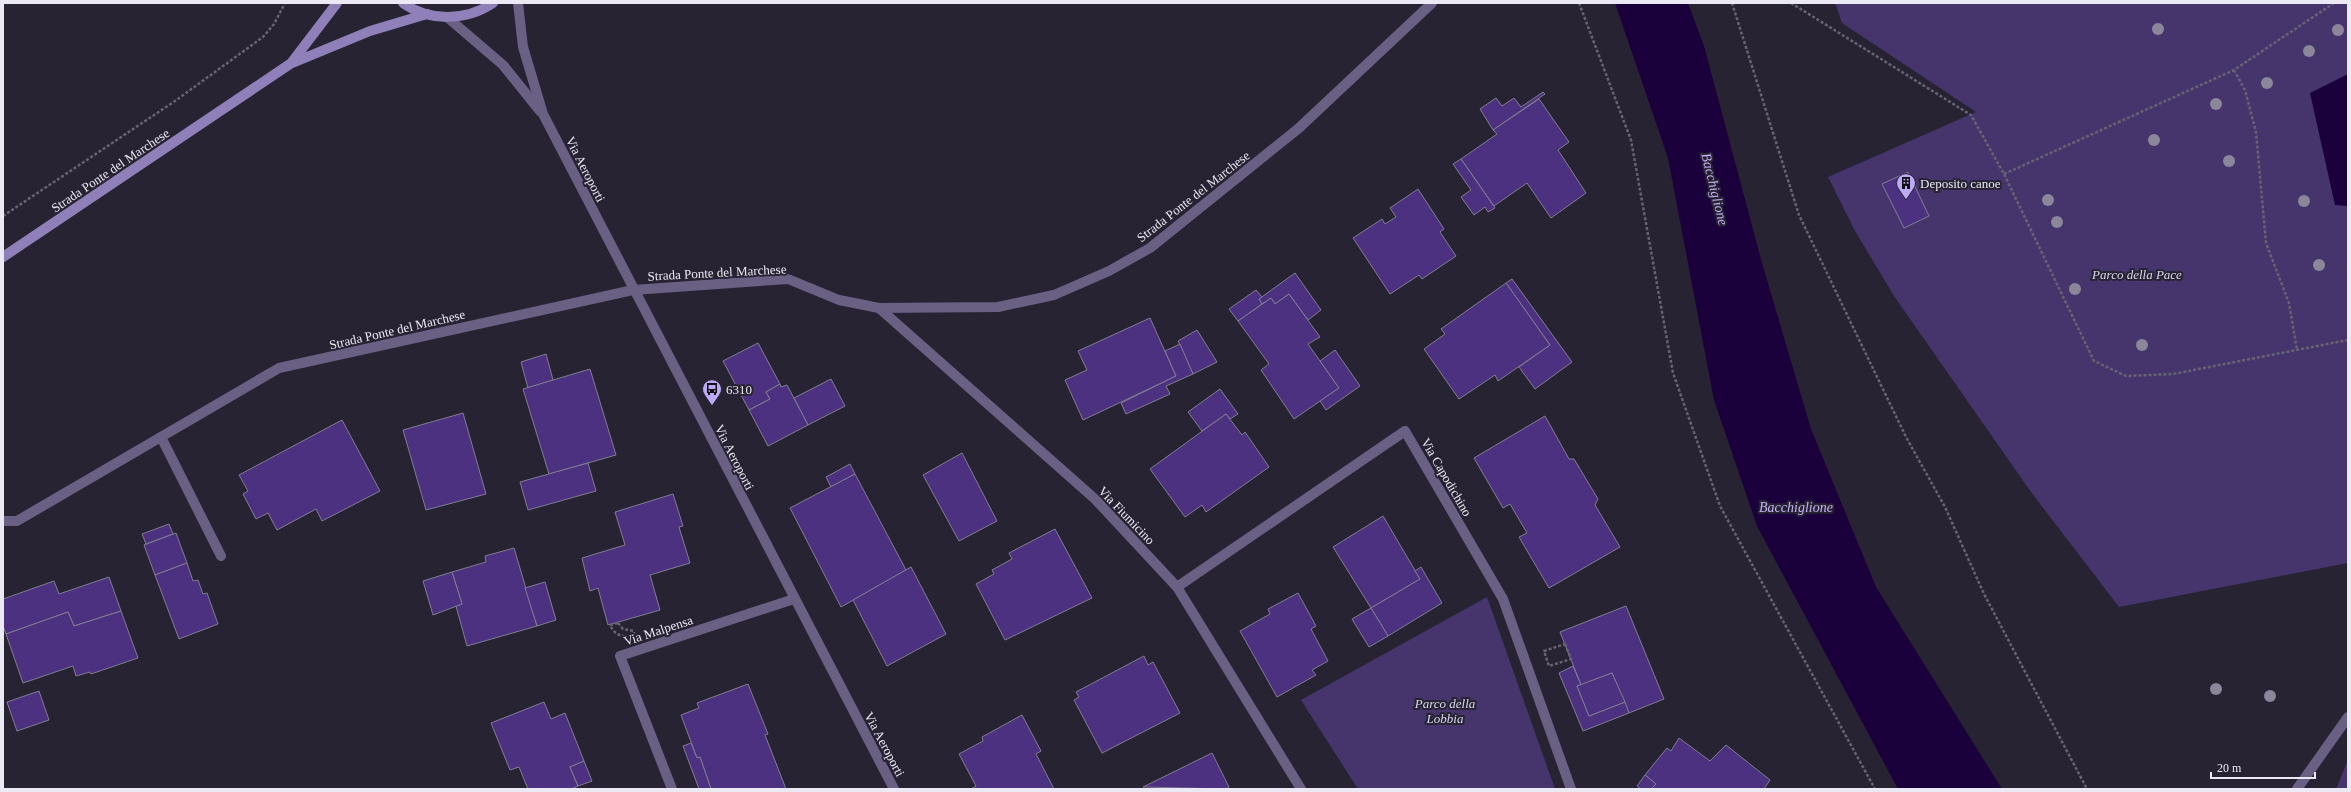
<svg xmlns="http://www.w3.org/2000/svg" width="2351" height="792" font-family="'Times New Roman',serif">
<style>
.green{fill:#46356c}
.water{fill:#1b013c}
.building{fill:#4d3181;stroke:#817d91}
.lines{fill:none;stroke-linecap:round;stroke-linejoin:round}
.path{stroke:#676372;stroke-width:2.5;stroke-dasharray:3 2;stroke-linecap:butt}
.service{stroke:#696084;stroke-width:10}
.minor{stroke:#696084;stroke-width:10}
.tertiary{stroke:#696084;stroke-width:10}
.secondary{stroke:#8f80ba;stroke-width:10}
.tree{fill:#8b869a}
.labels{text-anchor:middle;stroke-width:4;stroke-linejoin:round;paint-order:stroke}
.street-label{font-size:13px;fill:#ebe9f4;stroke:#272333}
.poi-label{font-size:13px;fill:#ebe9f4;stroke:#272333;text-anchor:start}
.park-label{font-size:13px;font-style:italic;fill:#dcd7ee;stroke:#272333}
.water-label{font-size:14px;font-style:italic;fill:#c3b2f5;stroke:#272333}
</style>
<rect width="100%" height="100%" fill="#272333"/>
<g class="green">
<polygon points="1835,3 2348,3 2348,563 2119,607 2031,492 1894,296 1855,231 1828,177 1976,112 1842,23"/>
<polygon points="1487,597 1555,789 1358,789 1301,700"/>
<polygon points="2348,760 2348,789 2336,789"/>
</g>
<g class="water">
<polygon points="1615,3 1688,3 1704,46 1762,263 1811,429 1876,587 2002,789 1898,789 1757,526 1714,400 1668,158"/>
<polygon points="2348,74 2348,206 2335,205 2310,93"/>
</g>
<g class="building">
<polygon points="1543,92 1545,94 1493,130 1480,109 1496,98 1502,106 1514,98 1521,107"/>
<polygon points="1539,99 1569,142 1558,150 1586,193 1551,218 1527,183 1494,206 1461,159 1497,134 1493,130"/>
<polygon points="1461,159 1495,208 1488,212 1485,207 1474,215 1461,197 1471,190 1453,164"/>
<polygon points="1908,172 1929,216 1904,228 1882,184"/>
<polygon points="1418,189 1444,229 1440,232 1456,256 1422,279 1419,275 1390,294 1353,238 1382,219 1385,224 1396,217 1390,208"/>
<polygon points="1295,273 1321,310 1308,320 1289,294 1275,304 1271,298 1262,304 1259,299"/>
<polygon points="1512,279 1572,362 1535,389 1519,367 1550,345 1506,283"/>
<polygon points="1506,283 1550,345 1498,381 1495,375 1459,399 1424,349 1445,334 1441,329"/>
<polygon points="1256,290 1262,297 1259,299 1262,304 1238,321 1229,309"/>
<polygon points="1289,294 1320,337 1308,344 1339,388 1294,419 1261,370 1269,364 1238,321 1271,298 1275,304"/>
<polygon points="1150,318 1176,376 1083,420 1065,380 1087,370 1078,351"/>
<polygon points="1197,330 1217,362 1193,374 1178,341"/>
<polygon points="758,343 780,384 766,392 770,399 749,410 723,361"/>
<polygon points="1180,344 1193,374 1166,386 1170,394 1126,414 1121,403 1176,376 1165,351"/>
<polygon points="1335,350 1360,386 1326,410 1320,401 1339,388 1320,361"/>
<polygon points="546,354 553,380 528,388 521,362"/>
<polygon points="590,369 616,455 549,474 523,389"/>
<polygon points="831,379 845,406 808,425 794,398"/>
<polygon points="780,384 781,387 787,385 808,425 768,446 749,410 770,399 766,392"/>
<polygon points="1220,389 1238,414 1230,419 1226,414 1202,431 1188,412"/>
<polygon points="463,413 486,494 426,510 403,430"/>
<polygon points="1226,414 1242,435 1245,432 1269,467 1206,512 1202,505 1185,517 1150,469"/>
<polygon points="1545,416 1569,459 1574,459 1598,499 1595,505 1620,547 1549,588 1519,537 1527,533 1510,504 1503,508 1474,458"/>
<polygon points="342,420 380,491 322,521 316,509 277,530 268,513 256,519 243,494 248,491 239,475"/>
<polygon points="962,453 997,521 959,541 923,475"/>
<polygon points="588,463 596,491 528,510 520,482"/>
<polygon points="850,464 855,474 831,487 826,477"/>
<polygon points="855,474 906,570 841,607 790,508"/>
<polygon points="673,494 683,526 679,527 690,563 650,575 660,610 608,625 598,588 590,591 582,558 625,545 615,512"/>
<polygon points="1383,516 1420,579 1371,608 1333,547"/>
<polygon points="169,524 173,534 146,544 142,534"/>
<polygon points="1055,529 1092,598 1005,640 976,584 994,574 992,570 1012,559 1009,553"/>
<polygon points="176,533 187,563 155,575 144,545"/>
<polygon points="514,548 537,626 467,646 456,606 462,604 452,572 486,562 485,556"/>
<polygon points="187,563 193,581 198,580 203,594 207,593 218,624 179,639 155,575"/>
<polygon points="911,567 946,634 887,666 853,600"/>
<polygon points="1421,567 1442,603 1388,636 1371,608 1420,579 1415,571"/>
<polygon points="452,572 462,604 433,615 423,581"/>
<polygon points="109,577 121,611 74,626 68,612 6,634 3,626 3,599 54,581 59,594"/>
<polygon points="545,582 556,620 537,626 525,588"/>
<polygon points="1298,593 1316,626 1311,629 1328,661 1312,670 1316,675 1277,697 1240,631 1270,614 1268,609"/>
<polygon points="1626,606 1664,699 1629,713 1612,673 1581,685 1560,632"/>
<polygon points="1371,608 1388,636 1369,647 1352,619"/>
<polygon points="121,611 138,658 91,674 90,672 76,676 73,666 23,683 6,634 68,612 74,626"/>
<polygon points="1144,656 1148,665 1153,662 1180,713 1102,753 1074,700 1079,697 1076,692"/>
<polygon points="1573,666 1581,685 1577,686 1589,716 1625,702 1629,713 1583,731 1559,673"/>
<polygon points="1612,673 1625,702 1589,716 1577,686"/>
<polygon points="748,684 768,734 765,735 786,789 711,789 700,757 697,758 681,715 699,708 697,703"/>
<polygon points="39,691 49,720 17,731 7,702"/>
<polygon points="544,702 551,719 565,713 584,761 570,767 578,786 571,789 528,789 519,767 510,770 491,723"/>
<polygon points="1022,715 1041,751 1036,754 1054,789 971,789 976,786 959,754 983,741 982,737"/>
<polygon points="1679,738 1710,761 1726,745 1770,780 1764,789 1651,789 1656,784 1645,775 1667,748 1671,751"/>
<polygon points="691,743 697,758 700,757 711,789 699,789 683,746"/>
<polygon points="1212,753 1229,787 1226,789 1143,787"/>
<polygon points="584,761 592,781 578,786 570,767"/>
<polygon points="1645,775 1656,784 1651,789 1641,789 1637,786"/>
</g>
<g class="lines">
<g class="path">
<polyline points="1579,3 1631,140 1673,373 1720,506 1875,789"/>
<polyline points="1732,3 1799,215 1906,437 1945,507 1984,594 2087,789"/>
<polyline points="1791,3 1971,115 2004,174 2094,361 2126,376 2173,374 2348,340"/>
<polyline points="2234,70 2245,90 2256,132 2266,243 2289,303 2297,350"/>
<polyline points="2004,174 2234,70 2334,3"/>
<polyline points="3,216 175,101 263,37 274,24 285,3"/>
<path d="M618,623L623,629L634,631V638C622,636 615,636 610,625Z"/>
<polygon points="1565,644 1571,659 1549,666 1544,651"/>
</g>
<polyline class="service" points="2297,789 2348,717"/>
<g class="minor">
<polyline points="879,308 1095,499 1177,587 1301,789"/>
<polyline points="161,437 221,556"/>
<polyline points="3,521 17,521 279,368 633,290 788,279 839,300 879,308 998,307 1054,295 1109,271 1150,248 1299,128 1432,3"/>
<polyline points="1177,587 1405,431 1503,599 1571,789"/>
<polyline points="672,789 620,656 794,599"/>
</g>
<g class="tertiary">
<polyline points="518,3 523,47 543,114 894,789"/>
<polyline points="447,17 503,65 540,111"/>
</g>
<g class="secondary">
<path d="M403,3C429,22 467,21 493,3"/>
<polyline points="292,62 337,3"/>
<polyline points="3,257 290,64 370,31 427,14"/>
</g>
</g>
<g class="tree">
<circle cx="2158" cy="29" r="6"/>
<circle cx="2338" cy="30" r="6"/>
<circle cx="2309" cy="51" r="6"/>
<circle cx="2267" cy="83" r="6"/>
<circle cx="2216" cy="104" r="6"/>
<circle cx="2154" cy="140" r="6"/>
<circle cx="2229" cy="161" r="6"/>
<circle cx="2048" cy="200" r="6"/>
<circle cx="2304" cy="201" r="6"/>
<circle cx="2057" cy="222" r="6"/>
<circle cx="2319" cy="265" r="6"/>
<circle cx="2075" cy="289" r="6"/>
<circle cx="2142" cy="345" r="6"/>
<circle cx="2216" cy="689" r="6"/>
<circle cx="2270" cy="696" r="6"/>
</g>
<defs>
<g id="building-pin" transform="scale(1)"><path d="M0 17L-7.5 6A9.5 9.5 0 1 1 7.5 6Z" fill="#bda9f5" stroke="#272333"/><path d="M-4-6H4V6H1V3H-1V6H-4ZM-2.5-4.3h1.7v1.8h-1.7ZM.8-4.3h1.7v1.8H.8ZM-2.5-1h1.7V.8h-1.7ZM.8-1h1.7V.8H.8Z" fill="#111"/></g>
<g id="bus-pin" transform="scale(1)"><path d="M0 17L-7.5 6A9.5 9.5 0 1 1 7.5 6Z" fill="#bda9f5" stroke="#272333"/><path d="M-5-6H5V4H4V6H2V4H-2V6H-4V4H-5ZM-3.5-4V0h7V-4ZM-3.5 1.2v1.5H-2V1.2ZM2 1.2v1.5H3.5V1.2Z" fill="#111"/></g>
</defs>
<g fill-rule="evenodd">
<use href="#building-pin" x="1906" y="183"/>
<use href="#bus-pin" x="712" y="389"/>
</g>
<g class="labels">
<g class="street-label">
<text transform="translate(586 169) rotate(63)" y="5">Via Aeroporti</text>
<text transform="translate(110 170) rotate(-34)" y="5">Strada Ponte del Marchese</text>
<text transform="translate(1193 196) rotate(-38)" y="5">Strada Ponte del Marchese</text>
<text transform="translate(717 272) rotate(-3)" y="5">Strada Ponte del Marchese</text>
<text transform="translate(397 329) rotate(-13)" y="5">Strada Ponte del Marchese</text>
<text transform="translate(735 457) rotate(63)" y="5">Via Aeroporti</text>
<text transform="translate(1447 477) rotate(60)" y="5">Via Capodichino</text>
<text transform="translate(1127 515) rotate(46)" y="5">Via Fiumicino</text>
<text transform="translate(658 630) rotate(-18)" y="5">Via Malpensa</text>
<text transform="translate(885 744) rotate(62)" y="5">Via Aeroporti</text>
</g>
<g class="poi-label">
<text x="1920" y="188">Deposito canoe</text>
<text x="726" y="394">6310</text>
</g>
<g class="park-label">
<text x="2137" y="279">Parco della Pace</text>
<text x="1445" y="708">Parco della<tspan x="1445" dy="15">Lobbia</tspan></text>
</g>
<g class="water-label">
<text transform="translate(1715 189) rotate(76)" y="5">Bacchiglione</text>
<text x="1796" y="512">Bacchiglione</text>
</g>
</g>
<rect width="2351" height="792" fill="none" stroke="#ebe9f4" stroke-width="8"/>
<path d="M2211 772v6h104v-6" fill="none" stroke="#ebe9f4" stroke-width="2"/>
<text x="2217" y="772" font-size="12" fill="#ebe9f4" stroke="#272333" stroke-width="3" paint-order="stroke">20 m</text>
</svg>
